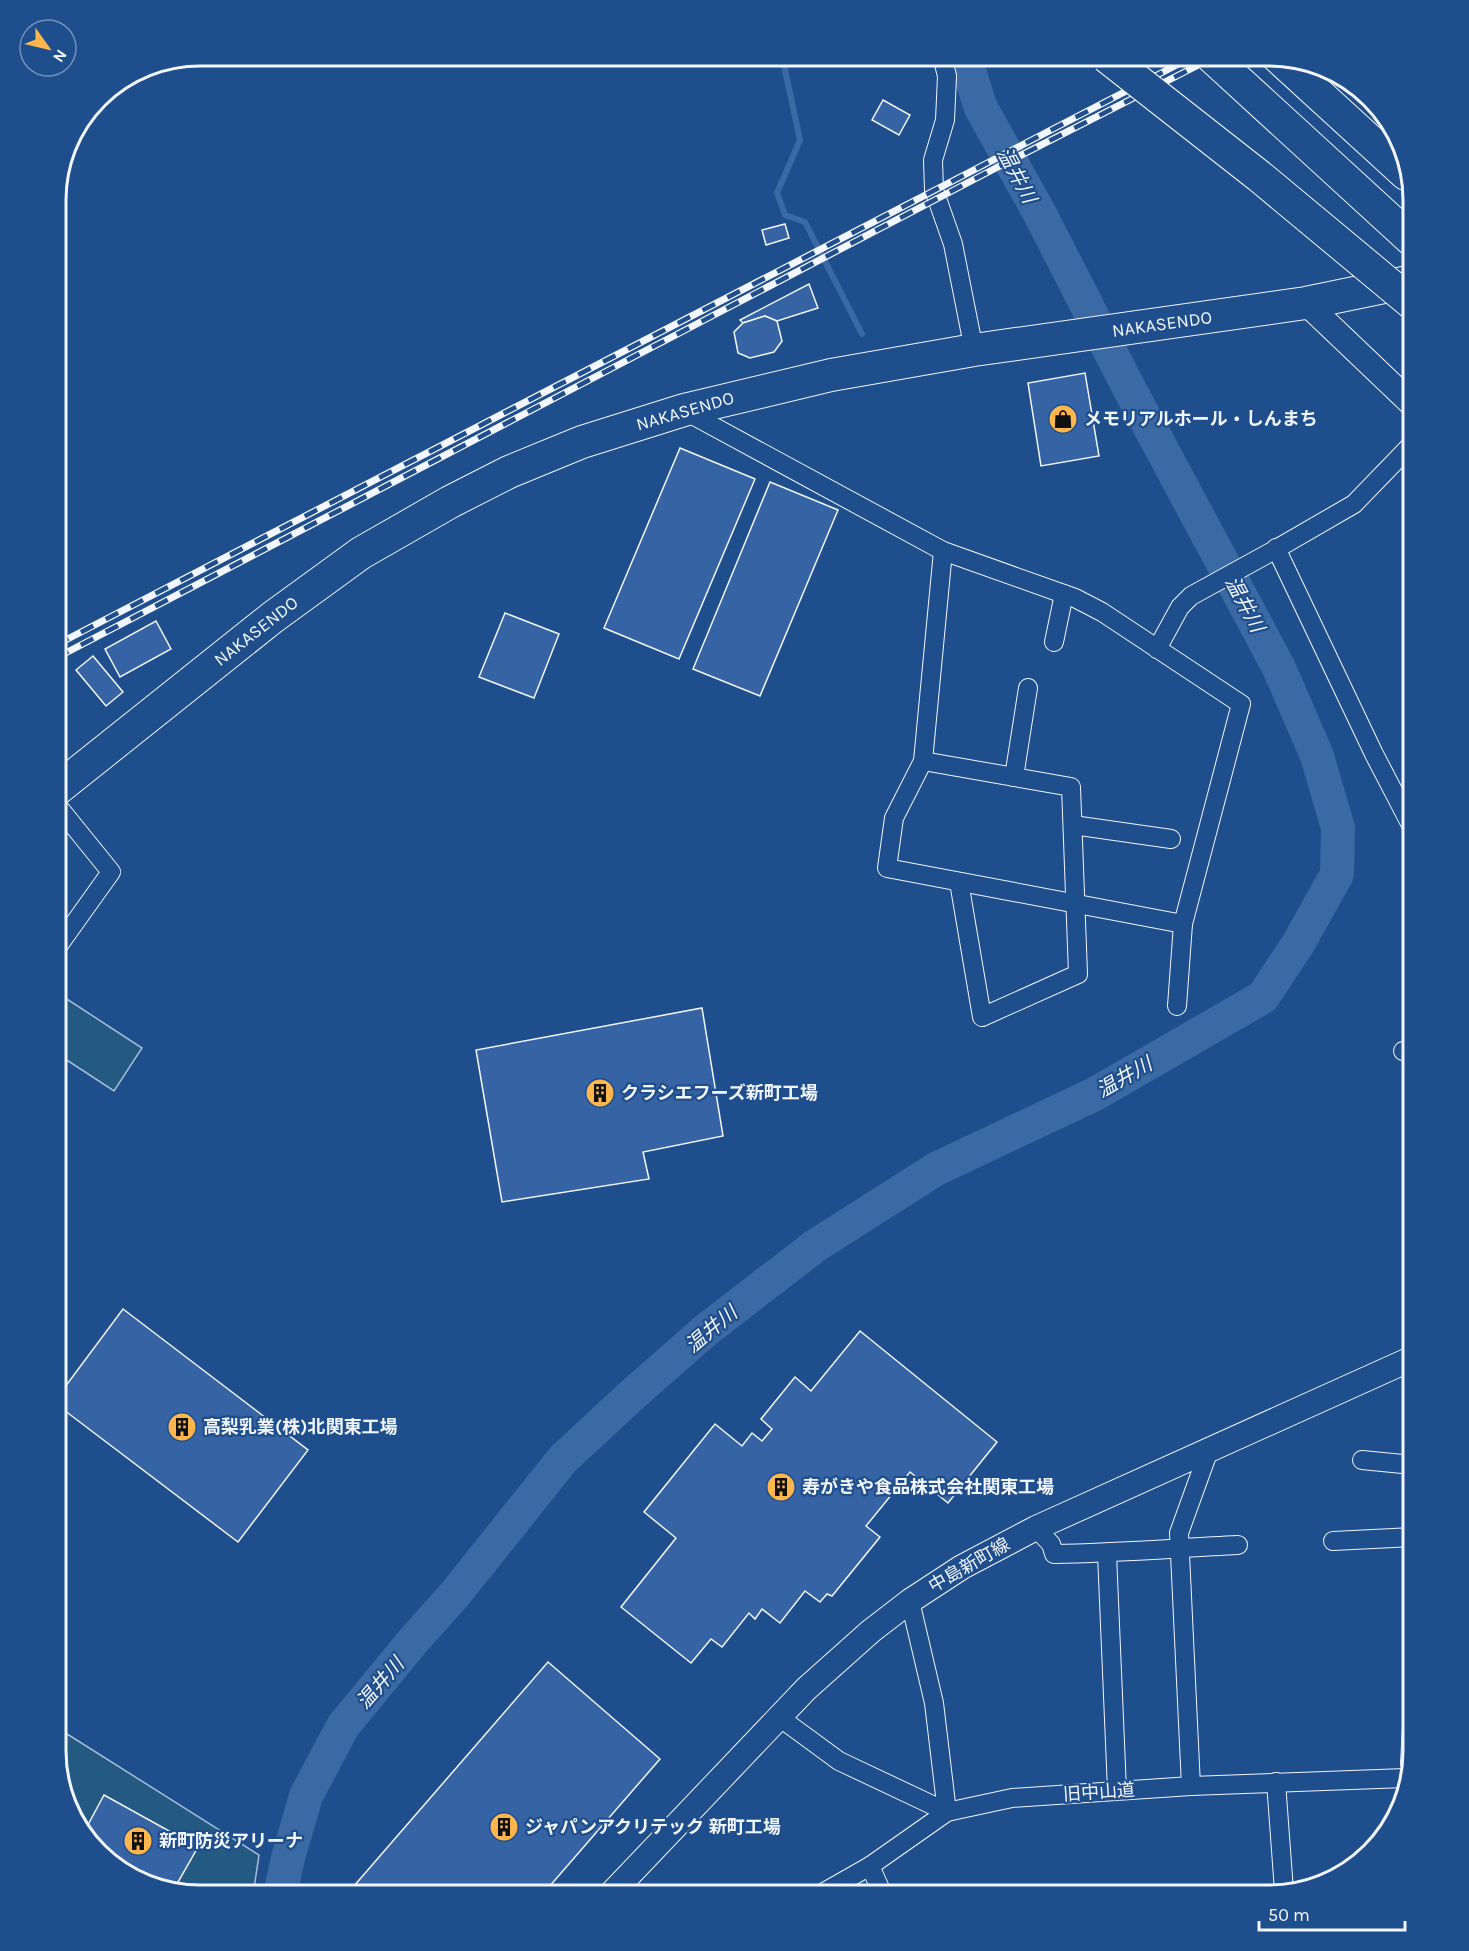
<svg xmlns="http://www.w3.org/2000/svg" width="1469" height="1951" font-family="Karla,'Noto Sans JP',sans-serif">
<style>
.green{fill:#245a82;stroke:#a8bbd7;stroke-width:1.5}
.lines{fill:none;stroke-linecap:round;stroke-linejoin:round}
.stream{stroke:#3b69a3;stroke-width:6}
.river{stroke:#3b69a3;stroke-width:34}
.building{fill:#3563a3;stroke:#f2f6ff;stroke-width:1.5}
.street-casing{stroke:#f2f6ff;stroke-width:20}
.secondary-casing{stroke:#f2f6ff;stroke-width:26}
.highway-casing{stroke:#f2f6ff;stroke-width:34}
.street{stroke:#1f4e8c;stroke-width:18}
.secondary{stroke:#1f4e8c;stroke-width:24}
.highway{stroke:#1f4e8c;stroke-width:32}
.rail-casing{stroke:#f2f6ff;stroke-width:7}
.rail{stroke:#1f4e8c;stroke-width:4.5;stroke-dasharray:14;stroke-linecap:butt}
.highway-bridge-casing{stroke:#f2f6ff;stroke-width:34;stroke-linecap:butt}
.highway-bridge{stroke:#1f4e8c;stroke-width:32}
.labels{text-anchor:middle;stroke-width:4.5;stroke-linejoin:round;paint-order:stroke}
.street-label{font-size:18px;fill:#f2f6ff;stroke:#1f4e8c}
.poi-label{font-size:18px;font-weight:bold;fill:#f2f6ff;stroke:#1f4e8c;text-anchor:start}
.water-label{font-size:20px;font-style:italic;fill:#f2f6ff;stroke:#1f4e8c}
.rim{fill:none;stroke:#f2f6ff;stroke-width:3}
</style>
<rect width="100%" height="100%" fill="#1f4e8c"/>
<g class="green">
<polygon points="56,992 142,1048 114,1091 56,1053"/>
<polygon points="56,1727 259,1855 253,1895 199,1895 128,1876 80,1831 56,1751"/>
</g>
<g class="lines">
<polyline class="stream" points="782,56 800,140 777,193 785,215 805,222 862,334"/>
<polyline class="river" points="280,1895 288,1858 306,1796 343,1726 413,1641 455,1594 563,1459 632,1395 706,1330 815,1246 936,1169 1095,1094 1263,997 1298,944 1337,874 1338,828 1317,756 1279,668 1130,390 1040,214 981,108 964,56"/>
</g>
<g class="building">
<polygon points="883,100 910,115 899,135 872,120"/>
<polygon points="785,224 789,238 766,245 762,230"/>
<polygon points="809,284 818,308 777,321 765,316 743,323 740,320"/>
<polygon points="765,316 777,321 782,341 774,352 750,358 738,353 734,332 743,323"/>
<polygon points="1085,373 1099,456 1041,466 1028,383"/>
<polygon points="680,448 755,479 679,659 604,628"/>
<polygon points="770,482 838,510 760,696 693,669"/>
<polygon points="505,613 559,634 534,698 479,677"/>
<polygon points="156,621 171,649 120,677 105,649"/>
<polygon points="93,656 123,692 106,706 76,670"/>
<polygon points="702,1008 723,1136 643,1152 649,1179 502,1202 476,1050"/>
<polygon points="123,1309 308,1450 238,1542 56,1404 56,1399"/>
<polygon points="860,1331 997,1442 948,1503 910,1472 866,1526 880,1537 832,1596 827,1594 820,1602 805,1591 780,1623 762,1609 755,1619 749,1613 722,1647 711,1639 691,1663 621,1607 676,1538 644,1512 715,1424 742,1446 752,1433 762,1441 772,1429 761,1419 795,1377 811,1391"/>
<polygon points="548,1662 660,1759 542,1895 348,1895 347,1894"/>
<polygon points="104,1795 198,1847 174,1889 128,1876 83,1834"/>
</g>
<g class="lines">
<g class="street-casing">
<g id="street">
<polyline points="942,56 947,76 945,120 933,160 934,190 953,244 974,350"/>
<polyline points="685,411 943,551 1075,598 1102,612 1241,704 1183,924 1177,1006"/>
<polyline points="1276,548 1374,754 1413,829"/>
<polyline points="943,551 923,761 894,818 887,868 1183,924"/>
<polyline points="1054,642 1064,594"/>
<polyline points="1157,649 1180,607 1191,596 1271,552 1354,504 1413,443"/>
<polyline points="923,761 1071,787 1078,974 982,1017 959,882"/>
<polyline points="1014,777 1028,688"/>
<polyline points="1073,825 1171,839"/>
<polyline points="56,949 111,872 56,804"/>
<polyline points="1403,1051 1413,1050"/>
<polyline points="1362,1460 1413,1465"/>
<path d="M1036,1528L1051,1544L1054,1554C1115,1553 1177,1548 1238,1545"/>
<polyline points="1333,1541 1413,1537"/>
<polyline points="1107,1554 1117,1790"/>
<polyline points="779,1717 839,1761 947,1812 934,1703 910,1601"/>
<polyline points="1410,1764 1413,1707"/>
<polyline points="1276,1782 1284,1891"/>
<polyline points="1191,1786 1179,1533 1209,1450"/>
<polyline points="870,1866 883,1895"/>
<polyline points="819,1895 870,1866 947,1812 1012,1798 1191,1786 1406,1778"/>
</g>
</g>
<g class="secondary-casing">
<g id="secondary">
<polyline points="1306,303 1413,405"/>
<polyline points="610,1895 806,1689 871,1631 910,1601 962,1567 1036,1528 1413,1358"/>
</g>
</g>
<g class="highway-casing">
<g id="highway">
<polyline points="1277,56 1406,174"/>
<polyline points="56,790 273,617 361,553 450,502 509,472 582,442 684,410 831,375 974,350 1306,303 1413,281"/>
</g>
</g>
<use href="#street" class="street"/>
<use href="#secondary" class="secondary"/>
<use href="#highway" class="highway"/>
<g class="rail-casing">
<g id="rail">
<polyline points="56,645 1194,56"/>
<polyline points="56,658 994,169 1216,56"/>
</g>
</g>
<use href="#rail" class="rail"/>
<g class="highway-bridge-casing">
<g id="highway-bridge">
<polyline points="1106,56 1259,176 1413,304"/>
<polyline points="1211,56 1413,241"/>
</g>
</g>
<use href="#highway-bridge" class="highway-bridge"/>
</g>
<defs>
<g id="shop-disc" transform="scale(1.5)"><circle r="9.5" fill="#ffb74d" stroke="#1f4e8c"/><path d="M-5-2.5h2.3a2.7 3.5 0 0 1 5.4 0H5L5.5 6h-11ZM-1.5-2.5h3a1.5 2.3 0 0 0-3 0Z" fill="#111"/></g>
<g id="building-disc" transform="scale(1.5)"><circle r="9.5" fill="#ffb74d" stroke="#1f4e8c"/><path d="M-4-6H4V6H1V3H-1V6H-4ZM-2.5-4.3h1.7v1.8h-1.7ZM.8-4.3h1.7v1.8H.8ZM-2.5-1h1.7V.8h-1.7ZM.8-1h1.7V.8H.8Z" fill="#111"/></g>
</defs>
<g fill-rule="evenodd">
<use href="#shop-disc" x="1063" y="419"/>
<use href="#building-disc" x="600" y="1093"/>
<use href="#building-disc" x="182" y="1427"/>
<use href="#building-disc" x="781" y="1487"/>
<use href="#building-disc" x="504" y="1827"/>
<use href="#building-disc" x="138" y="1841"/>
</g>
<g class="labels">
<g class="street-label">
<text transform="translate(1162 324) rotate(-8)" y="6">NAKASENDO</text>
<text transform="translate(685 411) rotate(-16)" y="6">NAKASENDO</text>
<text transform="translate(256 631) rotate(-38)" y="6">NAKASENDO</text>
<text transform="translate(969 1565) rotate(-30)" y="6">中島新町線</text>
<text transform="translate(1099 1792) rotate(-4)" y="6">旧中山道</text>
</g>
<g class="poi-label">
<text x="1084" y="425">メモリアルホール・しんまち</text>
<text x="621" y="1099">クラシエフーズ新町工場</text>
<text x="203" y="1433">高梨乳業(株)北関東工場</text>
<text x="802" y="1493">寿がきや食品株式会社関東工場</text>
<text x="525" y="1833">ジャパンアクリテック 新町工場</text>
<text x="159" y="1847">新町防災アリーナ</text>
</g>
<g class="water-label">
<text transform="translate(1017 175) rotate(62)" y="7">温井川</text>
<text transform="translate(1245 604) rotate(62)" y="7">温井川</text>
<text transform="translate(1124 1077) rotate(-30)" y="7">温井川</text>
<text transform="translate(711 1329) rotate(-40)" y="7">温井川</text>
<text transform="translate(380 1683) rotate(-49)" y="7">温井川</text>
</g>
</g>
<path d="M0 0H1469V1951H0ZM200 66H1269A134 134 0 0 1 1403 200V1751A134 134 0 0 1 1269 1885H200A134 134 0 0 1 66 1751V200A134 134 0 0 1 200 66Z" fill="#1f4e8c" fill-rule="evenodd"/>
<path class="rim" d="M200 66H1269A134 134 0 0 1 1403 200V1751A134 134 0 0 1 1269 1885H200A134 134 0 0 1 66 1751V200A134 134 0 0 1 200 66Z"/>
<g transform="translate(48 48) rotate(124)"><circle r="28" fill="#1f4e8c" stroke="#7391ba" stroke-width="1.5"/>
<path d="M0-4.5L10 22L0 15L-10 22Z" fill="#ffb74d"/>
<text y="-9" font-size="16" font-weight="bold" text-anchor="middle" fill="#f2f6ff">N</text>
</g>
<path d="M1259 1921v9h146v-9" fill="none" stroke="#f2f6ff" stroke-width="3"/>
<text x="1268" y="1921" font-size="18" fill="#f2f6ff" stroke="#1f4e8c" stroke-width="4.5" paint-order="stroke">50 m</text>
</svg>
